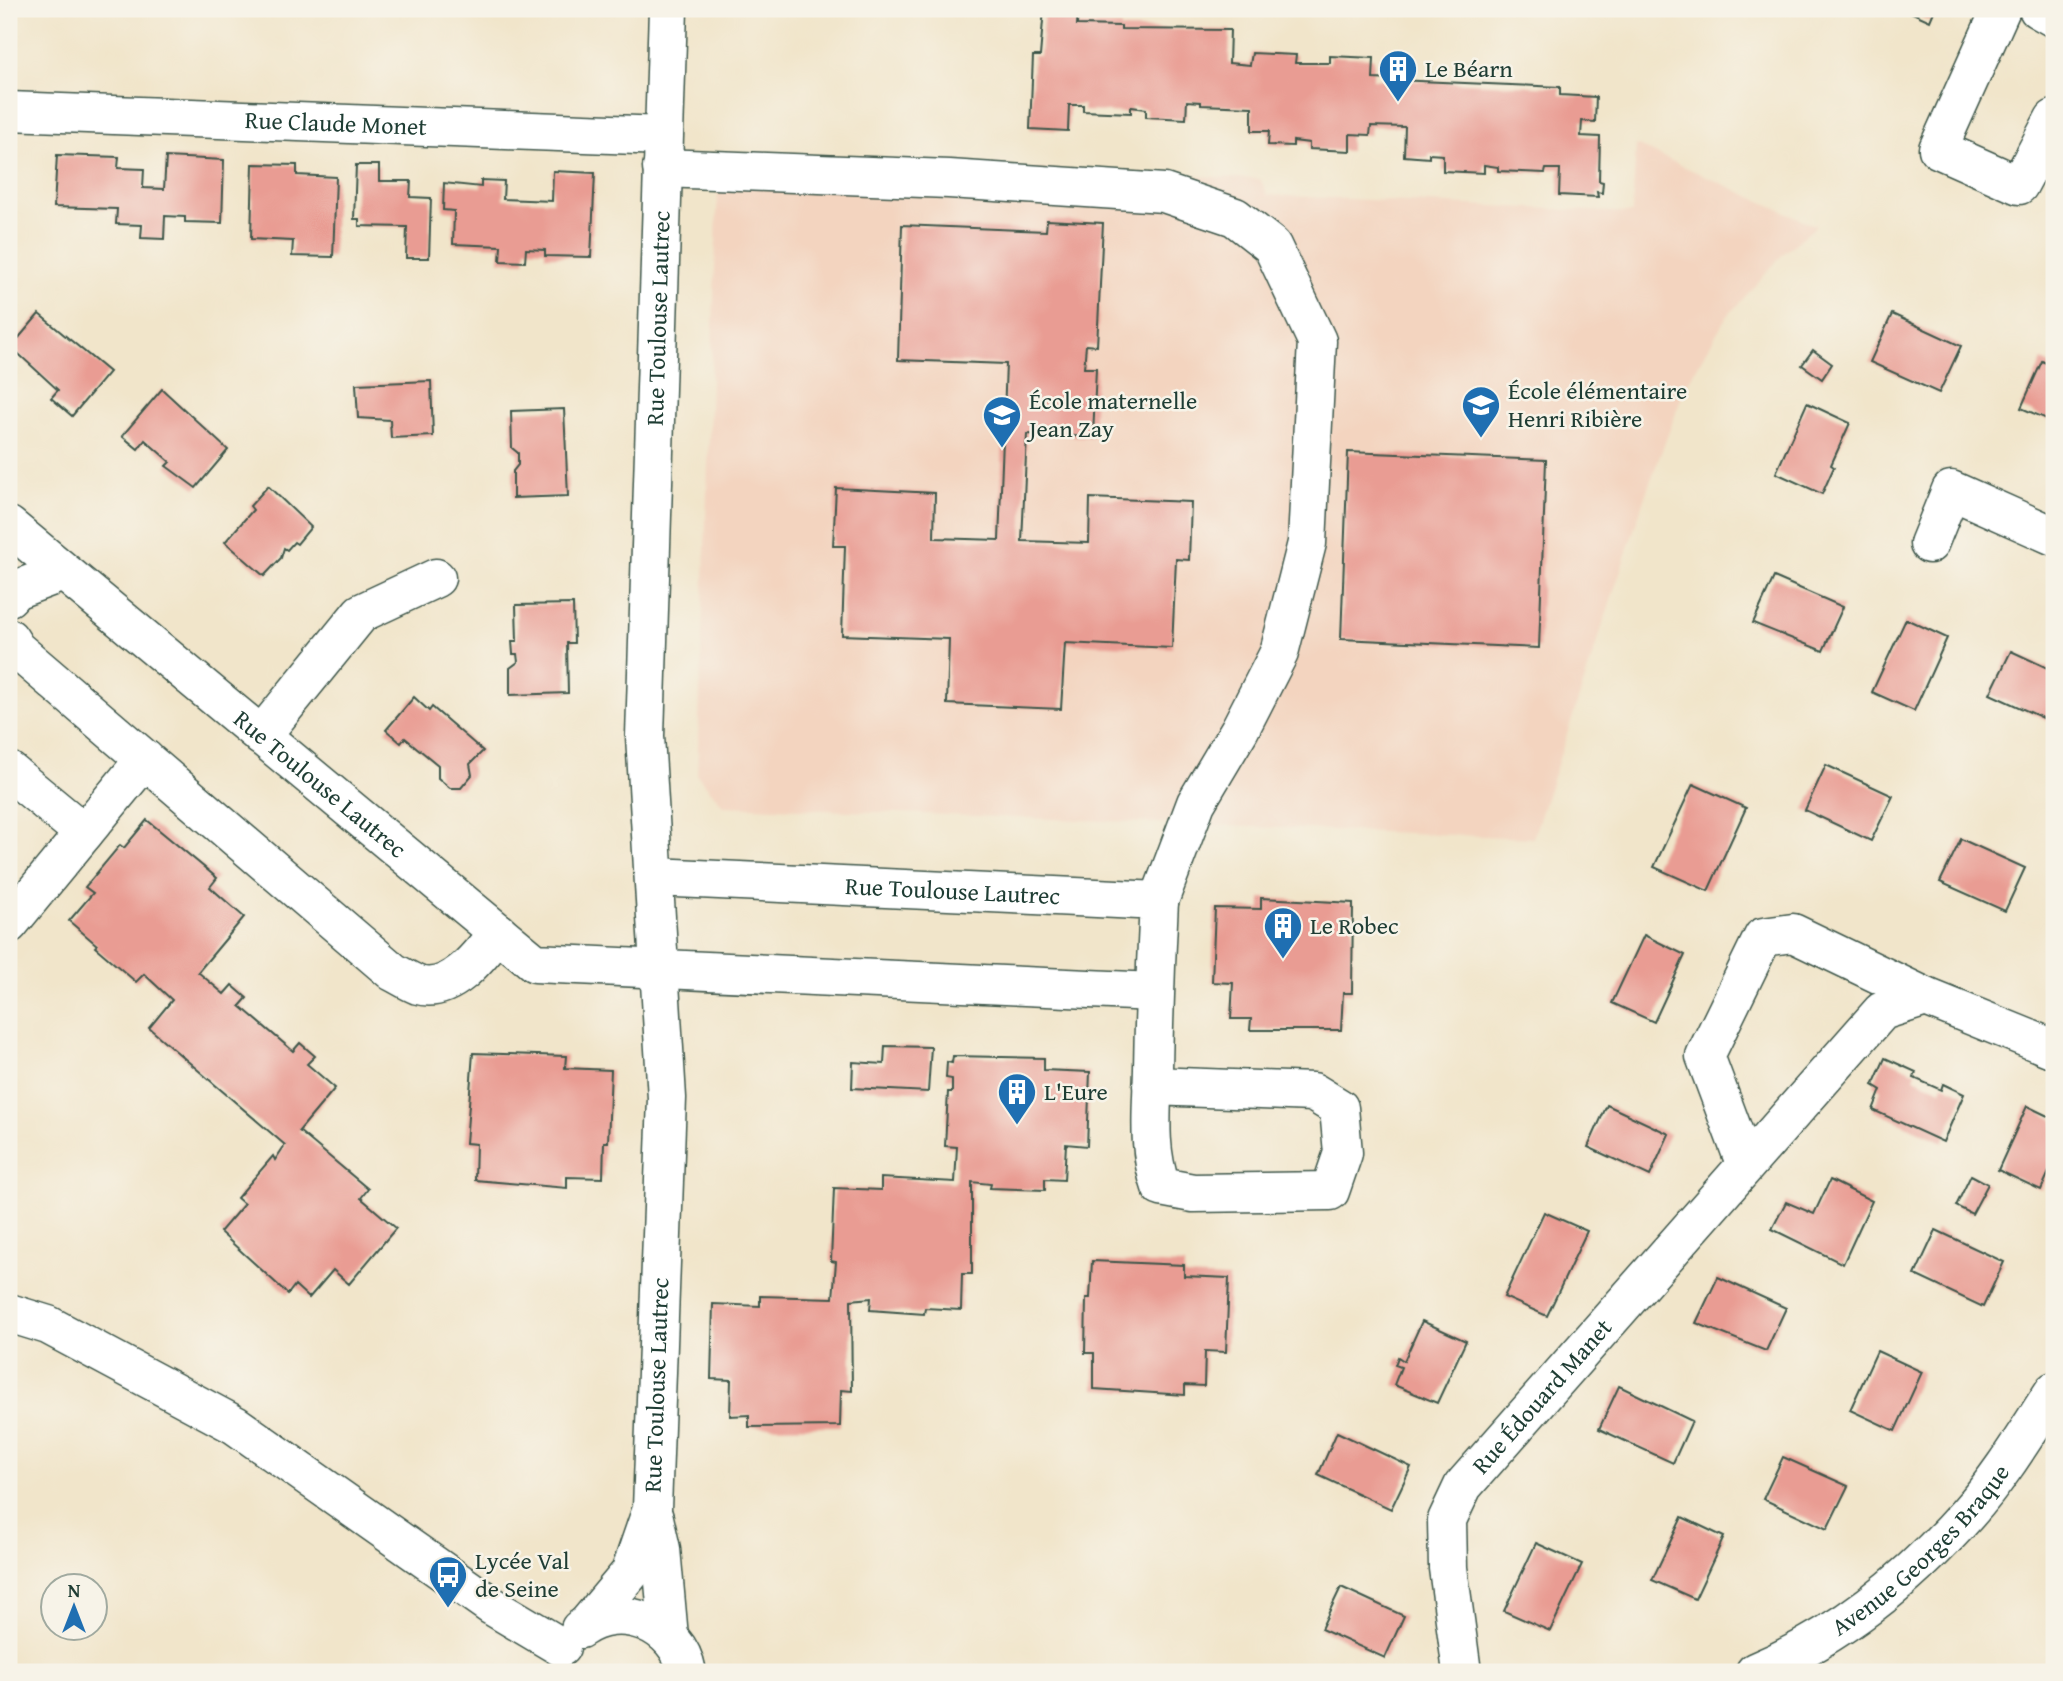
<svg xmlns="http://www.w3.org/2000/svg" width="2063" height="1681" font-family="'Gentium Book Plus',serif">
<style>
.built{fill:#f3d4bf}
.building{fill:#e99c93}
.lines{fill:none;stroke-linecap:round;stroke-linejoin:round}
.minor-casing{stroke:#3e564a;stroke-width:41}
.minor{stroke:#fff;stroke-width:38}
.labels{text-anchor:middle;stroke-width:5;stroke-linejoin:round;paint-order:stroke}
.poi-label{font-size:24px;fill:#1f3d34;stroke:#f7f3e8;text-anchor:start}
.street-label{font-size:24px;fill:#1f3d34;stroke:#f7f3e8}
</style>
<rect width="100%" height="100%" fill="#f7f3e8"/>
<filter id="ink" filterUnits="userSpaceOnUse"><feTurbulence type="fractalNoise" baseFrequency=".0143" numOctaves="2"/><feDisplacementMap in="SourceGraphic" scale="14" xChannelSelector="R" yChannelSelector="G"/><feConvolveMatrix kernelMatrix="1 2 1 2 8 2 1 2 1" color-interpolation-filters="sRGB"/></filter>
<filter id="wash" filterUnits="userSpaceOnUse"><feTurbulence type="fractalNoise" baseFrequency=".00686" numOctaves="4" result="noise"/><feDisplacementMap in="SourceGraphic" scale="28" xChannelSelector="R" yChannelSelector="G"/><feGaussianBlur stdDeviation="1.57" result="paint"/><feColorMatrix in="noise" values="0 0 0 0 0 0 0 0 0 0 0 0 0 0 0 0 0 1.4 0 .05"/><feComposite in="paint" operator="in"/></filter>
<g filter="url(#wash)">
<rect width="100%" height="100%" fill="#f1e5ca"/>
<polygon class="built" points="1636,145 1816,226 1784,253 1725,319 1686,386 1646,493 1533,838 724,806 697,775 719,156 1260,179 1268,195 1632,213"/>
<g id="blocks">
<g class="building">
<polygon points="510,9 537,9 537,18 510,17"/>
<polygon points="1044,9 1078,9 1077,25 1121,26 1121,29 1230,30 1229,63 1250,65 1252,53 1296,55 1295,63 1330,63 1330,56 1374,58 1373,79 1560,87 1560,95 1596,97 1595,122 1582,121 1581,136 1600,137 1599,181 1603,182 1602,193 1597,192 1598,197 1559,195 1560,169 1546,169 1545,173 1498,171 1498,167 1484,165 1484,173 1443,171 1443,155 1429,154 1429,158 1404,156 1405,127 1371,126 1370,135 1350,134 1350,151 1309,149 1309,143 1293,141 1293,146 1268,145 1269,131 1252,131 1252,107 1201,105 1201,102 1187,101 1186,119 1146,117 1146,109 1131,107 1131,113 1083,111 1083,105 1069,105 1068,131 1030,129 1033,56 1040,56"/>
<polygon points="1904,9 1935,9 1930,21"/>
<polygon points="57,155 119,157 118,168 144,169 143,188 164,189 166,157 224,160 222,223 185,222 185,217 165,216 164,239 141,238 142,225 116,224 117,209 54,207"/>
<polygon points="253,164 297,165 297,175 336,177 333,257 292,256 293,241 251,239"/>
<polygon points="356,165 379,165 379,181 411,181 410,197 431,198 429,258 406,258 407,227 359,226 359,219 354,219"/>
<polygon points="553,171 595,173 591,257 545,256 545,250 526,249 525,262 500,261 501,246 453,244 454,211 443,210 444,183 481,187 481,180 504,181 503,199 552,201"/>
<polygon points="1047,220 1103,223 1097,346 1086,345 1084,368 1096,368 1093,437 1027,434 1022,541 1089,543 1090,498 1191,502 1189,560 1176,559 1172,648 1065,643 1061,709 947,704 949,639 842,635 845,546 833,546 836,488 935,493 934,538 999,540 1006,364 898,360 902,225 1046,231"/>
<polygon points="39,314 109,372 72,416 51,398 58,390 11,347"/>
<polygon points="1892,314 1961,346 1939,393 1870,362"/>
<polygon points="1813,350 1832,364 1822,379 1802,365"/>
<polygon points="2042,361 2054,367 2054,422 2021,408"/>
<polygon points="431,381 433,436 391,438 390,420 358,418 356,384"/>
<polygon points="162,389 228,450 196,488 166,466 170,462 145,440 138,449 122,436"/>
<polygon points="1807,403 1850,423 1831,465 1834,467 1822,494 1776,473"/>
<polygon points="564,409 568,496 513,498 513,471 518,465 518,453 512,448 511,411"/>
<polygon points="1348,452 1546,460 1539,648 1341,639"/>
<polygon points="268,486 311,527 297,544 294,542 287,550 284,548 281,558 264,576 225,542 253,510 250,506"/>
<polygon points="1774,577 1843,607 1823,651 1753,623"/>
<polygon points="573,604 574,643 567,643 568,693 510,695 510,668 518,662 517,654 513,654 512,641 517,641 516,605"/>
<polygon points="1906,619 1947,638 1914,711 1872,692"/>
<polygon points="2011,651 2054,671 2054,723 1990,694"/>
<polygon points="414,697 429,711 432,707 483,751 470,764 472,775 461,788 450,788 438,778 438,765 405,738 401,743 386,730"/>
<polygon points="1826,765 1893,796 1871,841 1805,810"/>
<polygon points="1693,784 1746,808 1708,891 1654,867"/>
<polygon points="147,820 217,878 210,887 244,917 198,972 224,994 232,985 247,998 240,1006 293,1051 300,1043 315,1056 307,1064 335,1088 299,1131 368,1189 361,1198 396,1228 349,1284 333,1270 309,1298 295,1285 288,1294 220,1232 244,1204 237,1198 273,1156 275,1160 285,1145 149,1028 172,1000 144,974 136,982 95,947 97,945 69,921 93,893 85,887 120,845 124,848"/>
<polygon points="1961,839 2025,868 2005,911 1940,882"/>
<polygon points="1261,898 1353,903 1352,993 1343,993 1341,1030 1250,1030 1251,1019 1231,1019 1233,983 1212,982 1215,908 1261,909"/>
<polygon points="1644,935 1685,955 1654,1022 1612,1003"/>
<polygon points="885,1046 931,1047 928,1092 852,1088 853,1062 884,1064"/>
<polygon points="473,1053 566,1056 565,1068 611,1070 608,1142 604,1142 603,1178 567,1177 567,1188 475,1180 476,1144 466,1143"/>
<polygon points="953,1056 1044,1058 1044,1070 1090,1072 1087,1146 1066,1144 1064,1180 1045,1179 1045,1190 990,1188 991,1184 972,1182 972,1274 962,1274 961,1310 925,1308 924,1314 870,1310 871,1298 851,1300 852,1391 841,1390 840,1426 749,1427 749,1415 730,1416 731,1380 711,1379 713,1304 760,1306 760,1296 833,1298 836,1262 831,1261 834,1188 881,1190 881,1178 955,1182 957,1147 945,1146 948,1092 952,1092 952,1079 946,1078 947,1062 952,1063"/>
<polygon points="1885,1058 1916,1072 1914,1078 1941,1090 1943,1084 1964,1094 1943,1142 1873,1110 1881,1090 1873,1085"/>
<polygon points="1607,1105 1669,1134 1650,1176 1588,1147"/>
<polygon points="2027,1106 2054,1119 2054,1161 2041,1190 1998,1170"/>
<polygon points="1971,1175 1988,1184 1972,1214 1956,1206"/>
<polygon points="1830,1180 1872,1201 1843,1264 1772,1229 1786,1202 1814,1214"/>
<polygon points="1544,1212 1587,1231 1547,1316 1504,1297"/>
<polygon points="1936,1230 2004,1262 1983,1307 1915,1275"/>
<polygon points="1092,1261 1184,1265 1184,1276 1229,1278 1226,1352 1205,1351 1204,1386 1185,1385 1185,1395 1094,1389 1094,1353 1085,1353 1086,1298 1090,1298"/>
<polygon points="1718,1277 1786,1308 1766,1351 1696,1323"/>
<polygon points="1422,1321 1466,1341 1437,1403 1394,1385 1401,1367 1395,1365 1398,1357 1404,1361"/>
<polygon points="1877,1351 1922,1372 1895,1431 1850,1410"/>
<polygon points="1619,1386 1692,1421 1673,1463 1599,1429"/>
<polygon points="1337,1432 1411,1467 1391,1509 1318,1475"/>
<polygon points="1783,1457 1848,1486 1827,1529 1763,1499"/>
<polygon points="1682,1517 1724,1537 1695,1599 1652,1580"/>
<polygon points="1536,1543 1582,1564 1550,1631 1504,1611"/>
<polygon points="1341,1587 1404,1616 1385,1658 1321,1629"/>
</g>
</g>
</g>
<g filter="url(#ink)">
<use href="#blocks" fill-opacity="0" stroke="#3e564a" stroke-width="2"/>
<g class="lines">
<g class="minor-casing">
<g id="minor">
<polyline points="2001,9 1938,149 2019,185 2054,119"/>
<polyline points="2038,9 2054,18"/>
<path id="s1" d="M9,111L663,136"/>
<polyline points="662,168 949,179 1164,193 1235,217 1272,246 1317,341 1307,543 1279,653 1240,729 1196,803 1159,901"/>
<path id="s2" d="M9,526L535,963L1154,992"/>
<polyline points="1929,544 1951,490 2054,536"/>
<polyline points="9,597 15,590 63,572"/>
<path d="M9,638L16,649L393,972C401,976 410,982 418,985C451,995 481,954 498,932"/>
<polyline points="261,736 361,613 436,578"/>
<polyline points="9,771 84,833"/>
<path id="s3" d="M655,877L1159,901C1156,957 1154,1013 1153,1069C1152,1111 1147,1147 1161,1187L1193,1193L1330,1191L1343,1153L1339,1108L1313,1092L1152,1086"/>
<polyline points="9,924 145,759"/>
<polyline points="1745,1163 1705,1056 1763,937 1793,933 1926,997"/>
<polyline points="9,1313 48,1325 235,1425 492,1606 561,1647"/>
<polyline points="654,1518 661,1549 669,1637"/>
<path id="s4" d="M588,1623L630,1573L652,1509L667,1098L645,736L668,9"/>
<path d="M580,1629C620,1600 678,1624 687,1672"/>
<path id="s5" d="M1462,1672L1448,1568L1447,1520L1463,1486L1882,1011L1926,997L2054,1049"/>
<path id="s6" d="M1755,1672C1838,1637 1909,1580 1968,1513C2001,1476 2027,1432 2054,1391"/>
</g>
</g>
<use href="#minor" class="minor"/>
</g>
</g>
<defs>
<g id="building-pin" transform="scale(2.0125)"><path d="M0 17L-7.5 6A9.5 9.5 0 1 1 7.5 6Z" fill="#1f6fb2" stroke="#f7f3e8"/><path d="M-4-6H4V6H1V3H-1V6H-4ZM-2.5-4.3h1.7v1.8h-1.7ZM.8-4.3h1.7v1.8H.8ZM-2.5-1h1.7V.8h-1.7ZM.8-1h1.7V.8H.8Z" fill="#fff"/></g>
<g id="school-pin" transform="scale(2.0125)"><path d="M0 17L-7.5 6A9.5 9.5 0 1 1 7.5 6Z" fill="#1f6fb2" stroke="#f7f3e8"/><path d="M0-5L7-2L0 1L-7-2ZM-4 1L0 2.5L4 1V4Q0 6-4 4Z" fill="#fff"/></g>
<g id="bus-pin" transform="scale(2.0125)"><path d="M0 17L-7.5 6A9.5 9.5 0 1 1 7.5 6Z" fill="#1f6fb2" stroke="#f7f3e8"/><path d="M-5-6H5V4H4V6H2V4H-2V6H-4V4H-5ZM-3.5-4V0h7V-4ZM-3.5 1.2v1.5H-2V1.2ZM2 1.2v1.5H3.5V1.2Z" fill="#fff"/></g>
</defs>
<g fill-rule="evenodd">
<use href="#building-pin" x="1398" y="69"/>
<use href="#school-pin" x="1481" y="405"/>
<use href="#school-pin" x="1002" y="415"/>
<use href="#building-pin" x="1283" y="926"/>
<use href="#building-pin" x="1017" y="1092"/>
<use href="#bus-pin" x="448" y="1575"/>
</g>
<g class="labels">
<g class="poi-label">
<text x="1425" y="77">Le Béarn</text>
<text x="1508" y="399">École élémentaire<tspan x="1508" dy="28">Henri Ribière</tspan></text>
<text x="1029" y="409">École maternelle<tspan x="1029" dy="28">Jean Zay</tspan></text>
<text x="1310" y="934">Le Robec</text>
<text x="1044" y="1100">L'Eure</text>
<text x="475" y="1569">Lycée Val<tspan x="475" dy="28">de Seine</tspan></text>
</g>
<g class="street-label">
<text dy="8" stroke="none"><textPath href="#s1" startOffset="327">Rue Claude Monet</textPath></text>
<text dy="8" stroke="none"><textPath href="#s4" startOffset="1325">Rue Toulouse Lautrec</textPath></text>
<text dy="8" stroke="none"><textPath href="#s2" startOffset="404">Rue Toulouse Lautrec</textPath></text>
<text dy="8" stroke="none"><textPath href="#s3" startOffset="298">Rue Toulouse Lautrec</textPath></text>
<text dy="8" stroke="none"><textPath href="#s4" startOffset="257">Rue Toulouse Lautrec</textPath></text>
<text dy="8" stroke="none"><textPath href="#s5" startOffset="310">Rue Édouard Manet</textPath></text>
<text dy="8" stroke="none"><textPath href="#s6" startOffset="208">Avenue Georges Braque</textPath></text>
</g>
</g>
<rect width="2063" height="1681" fill="none" stroke="#f7f3e8" stroke-width="35"/>
<g transform="translate(74 1607)"><circle r="33" fill="#f7f3e8" stroke="#a1aaa0" stroke-width="2"/>
<path d="M0-5L12 26L0 18L-12 26Z" fill="#1f6fb2"/>
<text y="-10" font-size="19" font-weight="bold" text-anchor="middle" fill="#1f3d34">N</text>
</g>
</svg>
